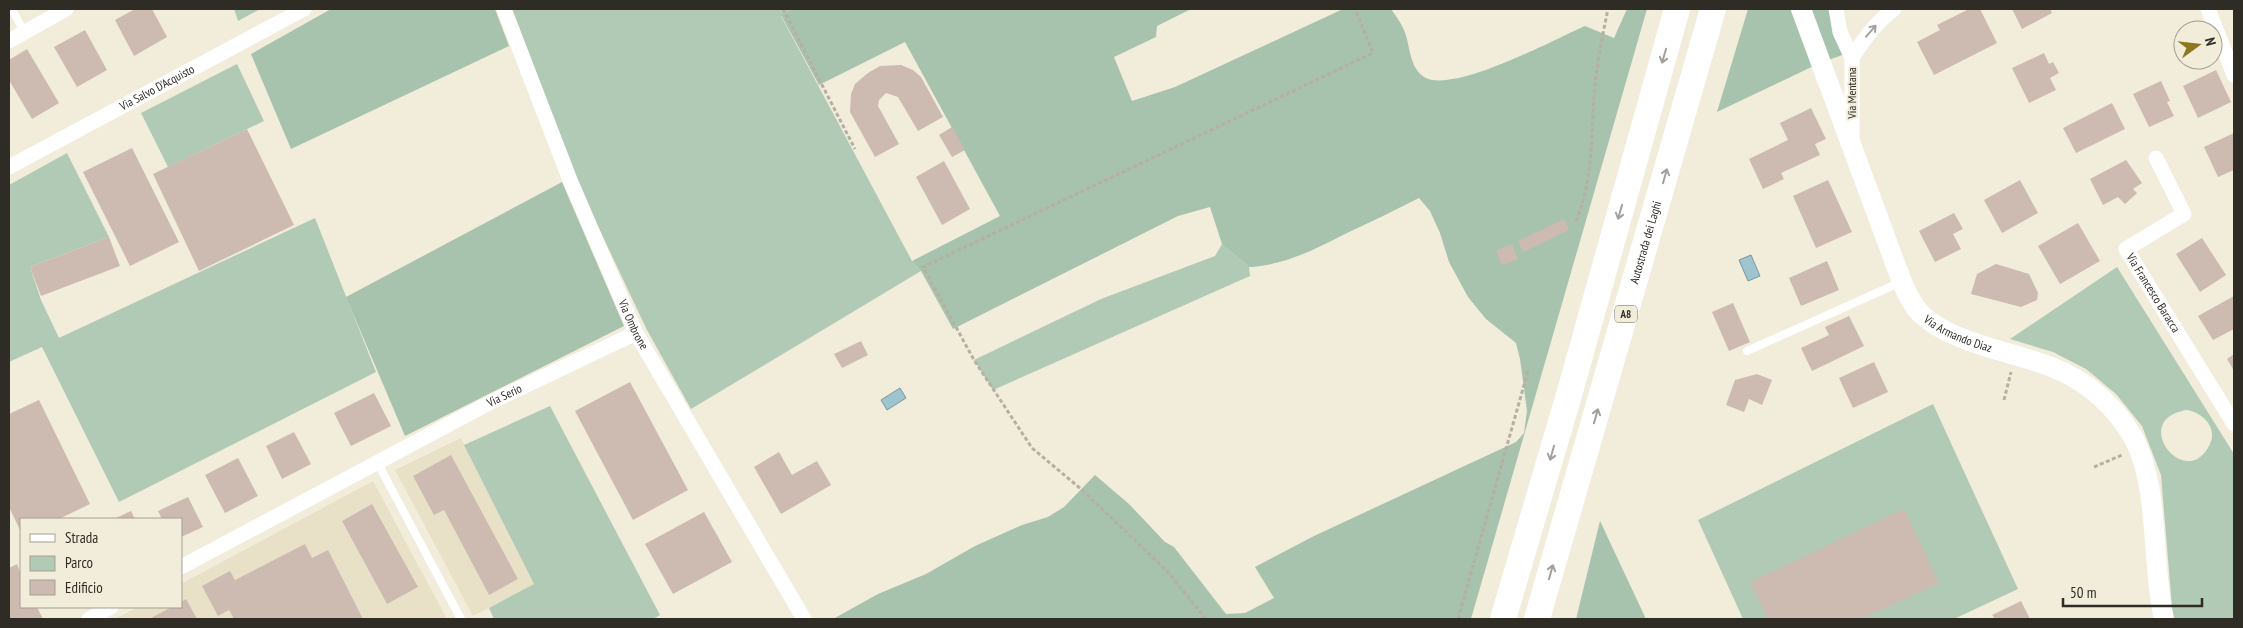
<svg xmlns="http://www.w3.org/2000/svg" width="2243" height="628" font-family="'PT Sans Narrow',sans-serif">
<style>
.built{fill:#e8e1c8}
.green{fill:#b0cab5;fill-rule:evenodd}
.forest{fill:#a7c3ad}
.water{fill:#9ec4cf;stroke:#7c969c}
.building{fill:#cdbbb2}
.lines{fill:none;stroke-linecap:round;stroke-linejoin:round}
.path{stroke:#b5b0a3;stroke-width:3;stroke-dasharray:4 2.5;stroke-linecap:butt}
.lane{stroke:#fff;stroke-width:8}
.street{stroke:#fff;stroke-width:15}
.secondary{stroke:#fff;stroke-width:20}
.highway{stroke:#fff;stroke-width:26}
.oneway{stroke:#a1a09d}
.labels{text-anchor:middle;stroke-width:4;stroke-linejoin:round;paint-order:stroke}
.shield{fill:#f2ecdb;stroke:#69665c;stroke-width:1}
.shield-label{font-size:11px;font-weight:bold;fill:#2e2c25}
.street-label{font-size:12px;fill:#2e2c25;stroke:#f2ecdb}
</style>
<rect width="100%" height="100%" fill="#f2ecdb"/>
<g class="built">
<polygon points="461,438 535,584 473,616 395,470"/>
<polygon points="373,481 447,619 115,619 138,607 181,607 181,584"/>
</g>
<g class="green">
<polygon points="234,9 260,9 238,21"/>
<polygon points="512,9 794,9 781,16 912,261 921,271 691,409 647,330 575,178"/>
<polygon points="237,64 264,121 168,167 141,113"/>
<polygon points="67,153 109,237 30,267 41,300 59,338 315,218 376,372 119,502 42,347 9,362 9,185"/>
<polygon points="1222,244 1249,267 1250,276 993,390 974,360 1101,299 1215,256"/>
<path d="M2117,267L2234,454V619H2173L2161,475L2142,426L2116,394L2086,369L2053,352L2010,339ZM2187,410C2203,413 2219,428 2209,446C2185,492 2128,419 2187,410Z"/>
<polygon points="1933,404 2018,589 1954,619 1743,619 1698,520"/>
<polygon points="550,406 660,615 653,619 494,619 489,608 534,584 464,445"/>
</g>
<g class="forest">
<polygon points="331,9 495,9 509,46 291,149 251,54"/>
<path d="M794,9H1191L1157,26L1156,37L1114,57L1132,101L1175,87L1343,9H1391C1395,15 1400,21 1403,28C1411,44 1408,66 1424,77C1452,95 1555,39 1585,26L1614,38L1627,9H1647L1471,619H833L878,594L926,574L975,546L1022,525L1048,517L1064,507L1095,475L1129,504L1165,542L1174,547L1226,614L1245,613L1274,598L1255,567L1314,536L1516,442L1524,433L1527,411L1520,359L1516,343L1486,319L1468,297L1449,262L1440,233L1430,211L1419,198C1395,210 1371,222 1347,233C1315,249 1286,265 1249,267L1222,244L1210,207L1178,216L953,329L921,271L912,261L1000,216L905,42L819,85L781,15Z"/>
<polygon points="1748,9 1841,9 1848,53 1820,63 1717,112"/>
<polygon points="562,182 624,326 405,436 346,297"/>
<polygon points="1600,521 1646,619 1576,619"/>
</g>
<g class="water">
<polygon points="1751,255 1760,276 1748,281 1739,260"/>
<polygon points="900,388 906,398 887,410 881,400"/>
</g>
<g class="building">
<polygon points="135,9 152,9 167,37 134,56 115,20"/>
<polygon points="1969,9 1980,9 1997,43 1934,75 1917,42 1940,30 1937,25"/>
<polygon points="2012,9 2050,9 2052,13 2022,29"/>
<polygon points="85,30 107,70 77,87 54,47"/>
<polygon points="27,49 59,103 32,119 9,80 9,60"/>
<polygon points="2044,53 2049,64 2053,62 2059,73 2050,78 2056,90 2029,103 2012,68"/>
<polygon points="901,65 913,70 921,77 943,117 918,131 898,97 886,93 879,100 878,106 899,144 875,157 850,112 851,94 855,84 868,73 880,66"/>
<polygon points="2216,70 2231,102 2198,118 2183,86"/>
<polygon points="2161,81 2170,101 2167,102 2174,116 2149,127 2133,94"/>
<polygon points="2112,103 2125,129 2076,153 2063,128"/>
<polygon points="1811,108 1826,139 1815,144 1820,155 1781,173 1784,179 1763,189 1749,159 1788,140 1780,123"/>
<polygon points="952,127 965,150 952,157 939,135"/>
<polygon points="247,129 294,225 199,271 153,174"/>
<polygon points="2234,133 2234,170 2218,177 2204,147"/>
<polygon points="132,148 179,242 130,266 83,172"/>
<polygon points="2126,160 2142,183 2133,189 2137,193 2125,204 2118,197 2103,205 2090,179"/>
<polygon points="944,161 970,209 942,225 916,177"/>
<polygon points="1828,180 1852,232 1816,248 1793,196"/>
<polygon points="2020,180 2038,213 2002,233 1984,200"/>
<polygon points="1954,213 1963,229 1953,234 1961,249 1935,262 1919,231"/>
<polygon points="1564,219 1569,230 1523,252 1518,241"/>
<polygon points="2078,223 2100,261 2060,284 2038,246"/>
<polygon points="109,237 120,266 41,296 30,267"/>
<polygon points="2202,238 2226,275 2200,292 2176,254"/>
<polygon points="1512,244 1518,259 1502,265 1496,251"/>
<polygon points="1827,261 1839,290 1801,306 1789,278"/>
<polygon points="1996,264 2029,274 2038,293 2037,300 2021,307 1971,294 1977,274"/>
<polygon points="2234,296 2234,329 2213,340 2198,316"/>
<polygon points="1733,303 1750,342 1729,351 1712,312"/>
<polygon points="1849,316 1864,346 1812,371 1801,348 1829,335 1825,327"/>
<polygon points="861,341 868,355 842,368 834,354"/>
<polygon points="2234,354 2234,371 2227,359"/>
<polygon points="1874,362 1888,392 1853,408 1839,378"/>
<polygon points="1757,374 1772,380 1762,405 1749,399 1744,412 1726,405 1735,380"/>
<polygon points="630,382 688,490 633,520 575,411"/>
<polygon points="374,393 391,426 351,446 334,413"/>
<polygon points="39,400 90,504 59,519 21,519 21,532 9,507 9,414"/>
<polygon points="294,432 311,464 282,479 266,446"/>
<polygon points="779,452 792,475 817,461 831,485 781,514 754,467"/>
<polygon points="451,455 518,579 489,595 444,510 434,515 413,476"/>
<polygon points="238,458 258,496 225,513 205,475"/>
<polygon points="188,497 203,527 181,537 181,519 162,519 158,511"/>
<polygon points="372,504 418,587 387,604 342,521"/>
<polygon points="1904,509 1939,583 1862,619 1768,619 1750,582"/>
<polygon points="131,511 135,519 114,519"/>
<polygon points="704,512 732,562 673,594 645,544"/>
<polygon points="305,544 312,558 328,550 363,619 234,619 229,610 218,616 202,586 230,571 235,580"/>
<polygon points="17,564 21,574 21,607 37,607 43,619 9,619 9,568"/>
<polygon points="186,599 197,619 149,619 172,607 181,607 181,602"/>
<polygon points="2021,601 2030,619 1995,619 1992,615"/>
</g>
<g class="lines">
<g class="path">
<polyline points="783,9 855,149"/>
<path d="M1576,221C1593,181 1591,139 1594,96C1596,67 1602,38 1608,9"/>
<polyline points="2004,400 2011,372"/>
<polyline points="2094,467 2122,455"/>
<polyline points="1206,619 1167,571 1081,489 1032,448 974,360 923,267 1373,53 1355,9"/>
<polyline points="1458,619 1528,371"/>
</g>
<g class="lane">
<polyline points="12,9 24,32"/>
<polyline points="1747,351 1901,282"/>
<polyline points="377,462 461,619"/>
</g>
<g class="street">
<path id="s1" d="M504,9L570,180L636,333L804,619"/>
<polyline points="1836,9 1840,32 1852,58 1852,137"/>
<polyline points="2208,9 2234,75"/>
<polyline points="9,41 66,9"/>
<path d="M1852,58C1863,40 1877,21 1894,9"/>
<path id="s2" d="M2156,158L2184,214L2126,249L2234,424"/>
<path id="s3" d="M9,167L304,9"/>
<path id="s4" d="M181,567L491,402L636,333"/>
<polyline points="89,619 111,607"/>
</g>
<path class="secondary" id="s5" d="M1801,9L1902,282C1907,293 1912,305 1921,314C1952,344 2015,352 2054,368C2087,381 2115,406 2133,437C2160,485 2151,564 2164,619"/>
<g class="highway">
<polyline points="1503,619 1569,395 1677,9"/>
<path id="s6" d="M1537,619L1713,9"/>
</g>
</g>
<defs><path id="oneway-shaft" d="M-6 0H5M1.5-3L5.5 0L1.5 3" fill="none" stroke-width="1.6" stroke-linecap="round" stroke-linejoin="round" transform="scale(1.25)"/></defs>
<g class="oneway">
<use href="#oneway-shaft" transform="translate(1871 31) rotate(-49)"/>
<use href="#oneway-shaft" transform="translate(1664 56) rotate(106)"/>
<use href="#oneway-shaft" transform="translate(1665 176) rotate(-74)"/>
<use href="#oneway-shaft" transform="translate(1620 212) rotate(106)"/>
<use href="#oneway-shaft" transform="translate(1596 416) rotate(-74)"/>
<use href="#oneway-shaft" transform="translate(1552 453) rotate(106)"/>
<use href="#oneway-shaft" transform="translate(1551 572) rotate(-74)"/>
</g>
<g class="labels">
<rect class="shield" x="1615" y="305.5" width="22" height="17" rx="4"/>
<g class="shield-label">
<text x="1626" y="318">A8</text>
</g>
<g class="street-label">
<text dy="4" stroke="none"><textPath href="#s3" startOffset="168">Via Salvo D'Acquisto</textPath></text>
<text transform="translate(1852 93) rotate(-90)" y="4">Via Mentana</text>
<text dy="4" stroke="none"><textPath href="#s6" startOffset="392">Autostrada dei Laghi</textPath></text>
<text dy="4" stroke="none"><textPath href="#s2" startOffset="182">Via Francesco Baracca</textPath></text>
<text dy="4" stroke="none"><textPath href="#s1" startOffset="341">Via Ombrone</textPath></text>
<text dy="4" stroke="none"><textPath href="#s5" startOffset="371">Via Armando Diaz</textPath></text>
<text dy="4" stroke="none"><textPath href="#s4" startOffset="366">Via Serio</textPath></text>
</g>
</g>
<rect width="2243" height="628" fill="none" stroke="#2e2c25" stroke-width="20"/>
<rect x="20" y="518" width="162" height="90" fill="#f2ecdb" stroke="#a49f92"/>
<rect x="30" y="534" width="25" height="8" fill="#ffffff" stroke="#a49f92"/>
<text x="65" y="543" font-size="15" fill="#2e2c25">Strada</text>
<rect x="30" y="556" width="25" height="15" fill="#b0cab5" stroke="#a49f92"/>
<text x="65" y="568" font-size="15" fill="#2e2c25">Parco</text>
<rect x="30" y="580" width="25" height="15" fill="#cdbbb2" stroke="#a49f92"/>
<text x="65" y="593" font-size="15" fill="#2e2c25">Edificio</text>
<g transform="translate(2198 45) rotate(75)"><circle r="24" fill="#f2ecdb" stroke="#a49f92"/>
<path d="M0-4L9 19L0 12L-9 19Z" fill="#8e771c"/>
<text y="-8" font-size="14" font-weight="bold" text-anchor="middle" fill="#2e2c25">N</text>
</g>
<path d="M2063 598v8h139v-8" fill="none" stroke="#2e2c25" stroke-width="2.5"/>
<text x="2070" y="598" font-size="15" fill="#2e2c25" stroke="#f2ecdb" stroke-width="4" paint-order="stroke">50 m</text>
</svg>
